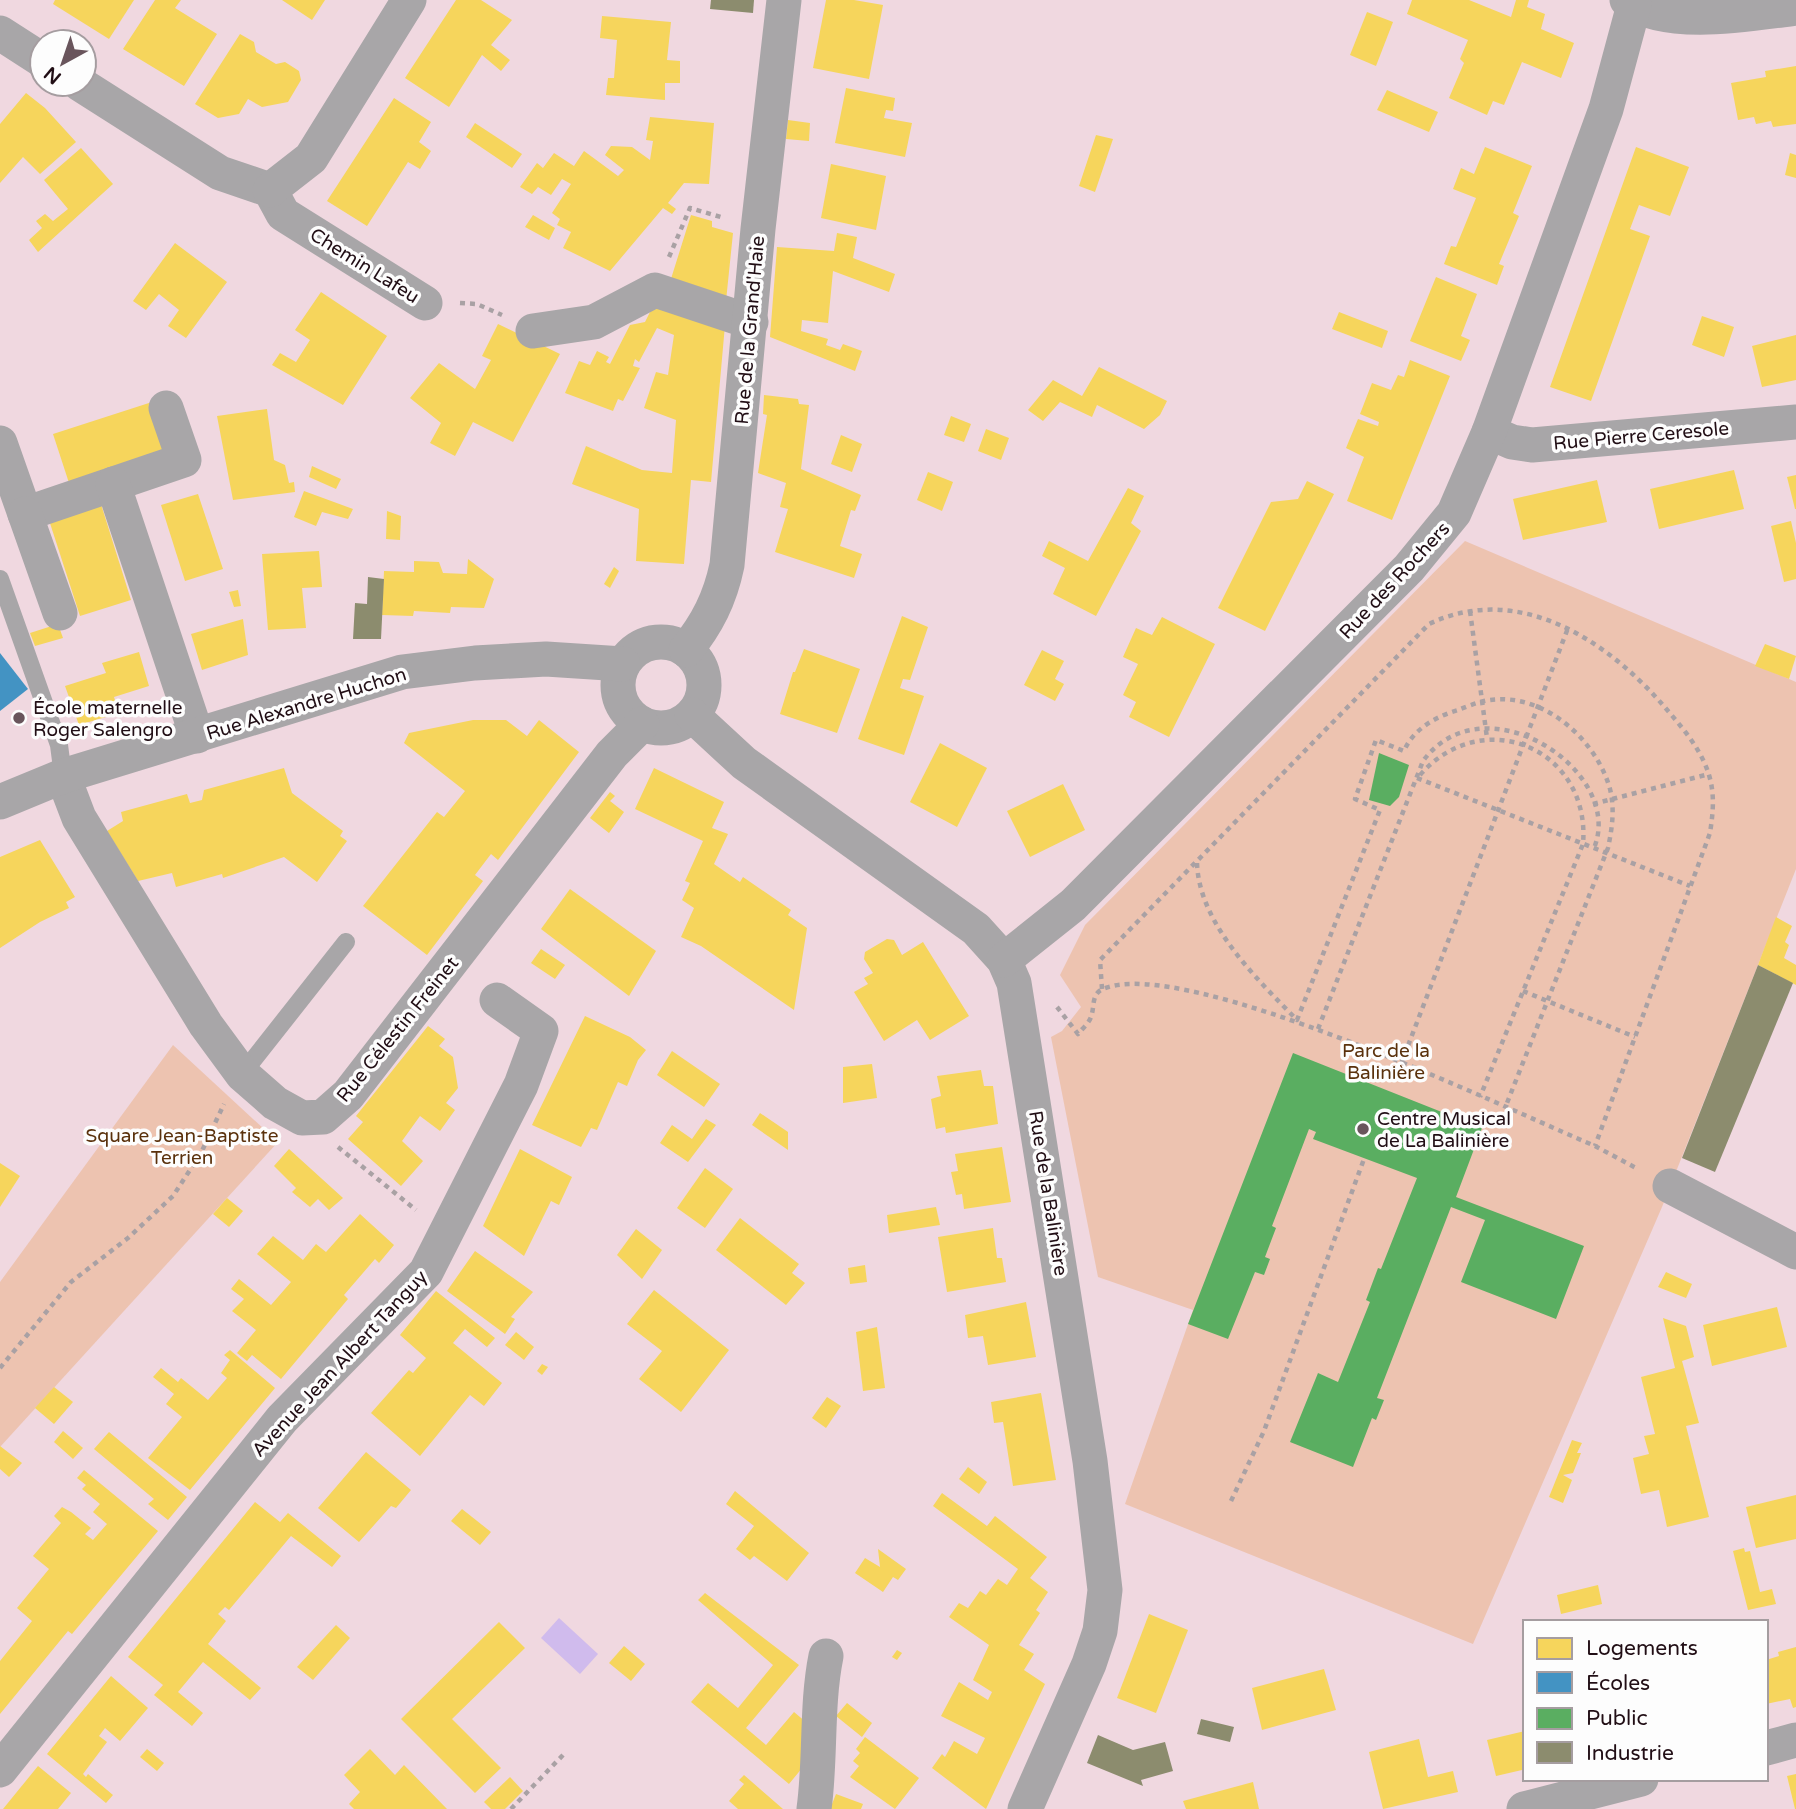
<svg xmlns="http://www.w3.org/2000/svg" width="1796" height="1809" font-family="'Varela Round',sans-serif">
<style>
.green{fill:#edc3b0}
.water{fill:#d0bbed}
.homes{fill:#f6d55c}
.schools{fill:#4393c3}
.public{fill:#5aae61}
.industry{fill:#8c8c6e}
.lines{fill:none;stroke-linecap:round;stroke-linejoin:round}
.path{stroke:#a9a1a4;stroke-width:4.5;stroke-dasharray:5 5;stroke-linecap:butt}
.lane{stroke:#a8a6a8;stroke-width:18}
.street{stroke:#a8a6a8;stroke-width:35}
.poi-dot{fill:#69555c;stroke:#fdfdfd;stroke-width:2.5}
.labels{text-anchor:middle;stroke-width:7;stroke-linejoin:round;paint-order:stroke}
.street-label{font-size:19px;fill:#210e15;stroke:#fdfdfd}
.poi-label{font-size:19px;fill:#210e15;stroke:#fdfdfd;text-anchor:start}
.park-label{font-size:19px;fill:#5a310c;stroke:#fdfdfd}
</style>
<rect width="100%" height="100%" fill="#f0d8e0"/>
<g class="green">
<polygon points="1465,541 1796,682 1796,869 1662,1207 1473,1644 1125,1504 1193,1310 1098,1277 1051,1037 1062,1031 1081,1007 1060,975 1085,925"/>
<polygon points="173,1045 278,1142 0,1447 0,1282"/>
</g>
<polygon class="water" points="559,1618 598,1654 580,1674 541,1638"/>
<g class="homes">
<polygon points="55,0 134,0 109,39 53,4"/>
<polygon points="155,0 181,0 175,8 217,34 184,86 123,49"/>
<polygon points="282,0 325,0 312,20"/>
<polygon points="456,0 481,0 512,20 491,45 510,60 501,71 482,55 449,107 405,78"/>
<polygon points="826,0 854,0 883,5 869,79 813,68"/>
<polygon points="1412,0 1469,0 1511,17 1516,0 1529,0 1527,7 1545,14 1541,29 1574,43 1561,78 1522,62 1504,105 1493,101 1487,115 1449,98 1464,63 1460,59 1468,40 1407,14"/>
<polygon points="1367,12 1393,22 1376,66 1350,55"/>
<polygon points="602,16 671,22 667,60 680,61 680,83 665,83 665,100 606,95 608,78 614,78 617,40 600,38"/>
<polygon points="240,34 254,42 256,52 276,64 285,62 299,71 301,80 288,102 262,107 248,99 239,114 218,118 195,104"/>
<polygon points="1796,66 1796,124 1773,127 1771,121 1756,124 1754,117 1738,120 1731,83 1766,77 1765,71"/>
<polygon points="846,88 895,98 893,111 886,110 884,118 912,123 905,157 835,143"/>
<polygon points="1387,90 1438,112 1429,132 1377,110"/>
<polygon points="26,93 45,108 76,142 40,174 23,157 0,183 0,124"/>
<polygon points="394,98 431,122 419,142 431,151 420,169 408,162 367,226 327,201"/>
<polygon points="650,117 714,123 709,184 684,183 668,203 676,209 672,214 663,208 610,271 563,248 571,232 557,225 560,219 552,213 571,184 562,179 551,195 538,187 532,194 520,187 537,163 543,168 554,153 574,166 584,151 618,176 624,170 605,155 611,146 632,147 650,160 653,141 646,140"/>
<polygon points="788,120 810,123 809,141 786,139"/>
<polygon points="475,123 522,154 512,168 466,137"/>
<polygon points="1096,135 1113,139 1095,192 1079,186"/>
<polygon points="1485,147 1532,166 1513,213 1519,216 1499,264 1504,266 1497,285 1444,264 1451,246 1456,247 1476,198 1453,189 1461,168 1474,174"/>
<polygon points="1636,147 1689,167 1670,216 1639,205 1630,229 1650,236 1591,401 1550,387"/>
<polygon points="81,148 113,184 38,252 29,240 42,228 36,221 45,214 53,221 68,209 44,180"/>
<polygon points="1790,153 1796,155 1796,178 1785,175"/>
<polygon points="831,164 886,176 876,230 821,218"/>
<polygon points="533,215 555,228 549,240 525,227"/>
<polygon points="691,215 712,221 712,227 733,233 726,301 670,282"/>
<polygon points="837,233 857,237 853,258 895,274 889,292 833,271 828,323 802,320 801,331 828,339 826,345 840,350 843,344 862,351 855,371 770,337 777,247 834,251"/>
<polygon points="175,243 227,282 186,338 168,326 179,310 159,294 146,310 133,301"/>
<polygon points="1436,277 1477,294 1461,336 1470,340 1461,361 1410,341"/>
<polygon points="321,292 387,336 343,405 272,365 280,353 296,362 310,340 295,330"/>
<polygon points="662,308 725,325 711,482 691,480 684,564 636,561 639,509 572,484 586,446 642,470 672,473 676,420 644,408 656,372 668,375 674,335 657,328 639,362 635,359 633,366 640,368 623,401 618,399 613,411 565,393 579,361 590,365 597,351 609,357 606,362 610,364 630,325 645,322 651,310"/>
<polygon points="1339,312 1388,331 1382,348 1332,329"/>
<polygon points="1702,316 1734,327 1724,357 1692,345"/>
<polygon points="498,324 560,354 513,442 473,422 455,456 430,443 441,423 410,398 439,363 475,389 491,360 482,356"/>
<polygon points="1796,335 1796,380 1762,387 1752,346"/>
<polygon points="1410,360 1450,376 1392,520 1347,501 1364,457 1346,448 1358,419 1378,426 1379,422 1360,414 1372,383 1391,390 1398,375 1404,377"/>
<polygon points="1099,367 1167,401 1160,415 1144,429 1097,405 1092,417 1060,402 1043,421 1028,410 1053,380 1082,396"/>
<polygon points="764,395 798,399 799,404 809,405 801,469 861,495 855,511 851,510 840,546 862,554 854,578 775,552 788,509 780,507 786,483 758,473 767,415 763,414"/>
<polygon points="152,402 169,454 70,486 53,434"/>
<polygon points="267,409 274,460 285,465 289,483 294,482 295,492 233,500 217,416"/>
<polygon points="951,416 971,424 964,442 944,435"/>
<polygon points="986,429 1009,438 1001,460 978,451"/>
<polygon points="841,435 862,444 852,472 831,464"/>
<polygon points="312,466 341,479 336,489 309,477"/>
<polygon points="1734,470 1744,509 1659,529 1650,489"/>
<polygon points="928,472 953,482 942,511 917,500"/>
<polygon points="1796,475 1796,509 1795,509 1787,477"/>
<polygon points="1597,480 1607,522 1523,540 1513,499"/>
<polygon points="1307,481 1334,494 1265,631 1218,608 1271,502 1298,499"/>
<polygon points="1128,488 1144,496 1131,523 1141,531 1096,616 1053,594 1065,568 1042,556 1049,541 1088,561"/>
<polygon points="304,491 353,509 348,519 322,512 316,526 294,517"/>
<polygon points="198,494 223,569 185,581 161,505"/>
<polygon points="100,501 131,600 80,616 48,517"/>
<polygon points="387,511 401,516 400,540 386,539"/>
<polygon points="1791,521 1796,543 1796,579 1784,582 1771,526"/>
<polygon points="319,551 322,587 302,588 306,628 268,630 262,554"/>
<polygon points="468,559 494,579 484,608 451,607 450,613 414,611 413,616 382,615 384,571 414,572 414,561 439,562 443,573 467,574"/>
<polygon points="614,567 619,571 610,588 604,584"/>
<polygon points="238,590 241,606 234,607 229,592"/>
<polygon points="902,616 928,627 910,680 903,679 900,688 924,696 904,755 858,739"/>
<polygon points="1162,617 1215,644 1169,737 1129,717 1136,702 1123,695 1138,664 1123,657 1136,628 1152,635"/>
<polygon points="243,619 248,655 202,670 191,634"/>
<polygon points="58,624 63,638 35,646 30,633"/>
<polygon points="1765,644 1796,656 1789,679 1755,666"/>
<polygon points="804,649 860,669 837,733 780,714 793,672 795,672"/>
<polygon points="1042,650 1064,661 1055,679 1064,684 1055,701 1024,685"/>
<polygon points="139,652 149,686 114,697 119,713 79,725 65,686 106,673 102,663"/>
<polygon points="473,720 506,720 527,736 539,720 579,752 498,860 491,854 475,875 483,881 427,955 363,906 437,812 444,817 465,791 404,743 409,733"/>
<polygon points="940,743 987,768 957,827 910,802"/>
<polygon points="284,768 292,793 343,831 340,836 347,841 317,882 284,857 223,878 222,874 176,887 172,873 138,881 107,831 123,821 121,812 187,794 190,803 202,800 204,790"/>
<polygon points="654,768 724,802 712,828 728,834 714,864 740,882 743,877 791,910 788,915 807,928 794,1010 701,946 681,937 694,908 682,900 690,883 685,881 703,841 635,809"/>
<polygon points="1063,784 1085,830 1030,857 1007,811"/>
<polygon points="610,792 615,796 610,801 624,812 609,833 590,818"/>
<polygon points="40,840 75,897 66,902 69,908 40,922 0,948 0,857"/>
<polygon points="570,889 656,951 629,996 541,929"/>
<polygon points="1776,917 1792,926 1785,942 1789,945 1784,958 1796,965 1796,985 1758,965"/>
<polygon points="887,939 894,940 902,955 923,942 969,1016 930,1040 917,1020 884,1041 854,992 868,984 864,978 873,973 864,959 865,952"/>
<polygon points="541,949 565,965 555,979 531,963"/>
<polygon points="585,1016 630,1037 646,1050 638,1060 627,1086 618,1082 597,1130 591,1128 581,1147 532,1125"/>
<polygon points="428,1026 445,1039 439,1046 453,1057 458,1088 446,1103 455,1110 440,1131 420,1116 402,1141 423,1161 401,1186 348,1139 363,1122 356,1116"/>
<polygon points="672,1051 720,1084 704,1107 657,1075"/>
<polygon points="872,1064 877,1098 843,1103 843,1067"/>
<polygon points="981,1070 984,1086 993,1086 998,1124 946,1133 945,1127 936,1129 931,1099 941,1096 937,1076"/>
<polygon points="760,1113 788,1132 788,1150 752,1125"/>
<polygon points="706,1119 716,1125 688,1162 660,1143 672,1125 692,1139"/>
<polygon points="1002,1147 1011,1202 964,1209 962,1194 956,1195 951,1172 958,1171 955,1154"/>
<polygon points="289,1149 343,1198 329,1210 318,1199 310,1207 292,1192 296,1188 274,1166"/>
<polygon points="520,1149 572,1177 559,1205 551,1201 524,1256 483,1226"/>
<polygon points="0,1163 20,1176 0,1207"/>
<polygon points="705,1168 733,1189 705,1228 677,1208"/>
<polygon points="227,1198 243,1211 229,1227 213,1214"/>
<polygon points="936,1207 940,1225 889,1233 887,1215"/>
<polygon points="360,1214 394,1245 379,1263 375,1259 344,1295 348,1299 281,1379 252,1355 247,1361 237,1353 256,1330 232,1311 244,1299 231,1289 239,1279 271,1305 291,1282 257,1254 273,1236 303,1260 316,1244 326,1252"/>
<polygon points="740,1218 799,1264 792,1273 805,1283 786,1305 716,1250"/>
<polygon points="993,1228 997,1258 1002,1258 1006,1282 947,1292 938,1237"/>
<polygon points="636,1229 662,1250 642,1279 617,1255"/>
<polygon points="475,1251 533,1292 511,1317 515,1319 505,1334 447,1291"/>
<polygon points="865,1265 867,1282 850,1284 848,1268"/>
<polygon points="1666,1272 1692,1284 1686,1298 1658,1287"/>
<polygon points="654,1290 729,1350 681,1412 639,1379 662,1351 627,1324"/>
<polygon points="436,1291 495,1338 487,1347 465,1329 453,1343 502,1383 484,1406 470,1395 420,1456 371,1413 409,1370 413,1373 426,1358 400,1335"/>
<polygon points="1026,1302 1036,1357 988,1365 983,1336 968,1338 965,1315"/>
<polygon points="1777,1307 1787,1347 1712,1366 1703,1325"/>
<polygon points="1663,1318 1686,1326 1694,1357 1682,1361 1699,1423 1686,1426 1709,1517 1667,1527 1659,1490 1641,1494 1633,1458 1649,1454 1644,1436 1655,1434 1641,1377 1675,1368"/>
<polygon points="877,1327 885,1388 863,1391 856,1332"/>
<polygon points="516,1332 534,1347 524,1360 505,1345"/>
<polygon points="230,1350 275,1388 190,1490 148,1458 182,1417 166,1404 174,1394 153,1377 161,1368 178,1382 181,1378 208,1400 227,1378 221,1373 230,1360 224,1355"/>
<polygon points="542,1364 548,1367 542,1375 537,1371"/>
<polygon points="54,1387 73,1402 54,1424 35,1408"/>
<polygon points="1041,1393 1056,1480 1013,1486 1003,1422 994,1423 991,1402"/>
<polygon points="827,1397 841,1406 826,1428 812,1418"/>
<polygon points="63,1431 83,1448 73,1459 54,1442"/>
<polygon points="109,1432 187,1497 168,1520 148,1504 154,1499 94,1449"/>
<polygon points="1572,1440 1582,1443 1577,1453 1581,1453 1573,1473 1563,1475 1572,1480 1563,1503 1549,1497"/>
<polygon points="0,1446 22,1463 9,1477 0,1469"/>
<polygon points="366,1452 411,1490 396,1508 391,1506 359,1542 318,1508"/>
<polygon points="968,1467 987,1482 979,1494 959,1479"/>
<polygon points="84,1470 158,1531 72,1634 68,1631 0,1714 0,1661 32,1621 17,1608 49,1569 33,1556 61,1523 54,1516 62,1507 71,1512 91,1528 85,1534 93,1540 107,1524 93,1512 100,1504 82,1489 86,1485 77,1478"/>
<polygon points="735,1491 809,1553 787,1581 754,1556 750,1560 736,1549 754,1526 726,1504"/>
<polygon points="942,1493 987,1526 995,1516 1047,1557 1030,1578 1048,1592 1036,1610 1040,1613 1019,1645 1034,1654 1024,1670 1045,1684 986,1809 932,1768 942,1754 945,1757 954,1741 977,1754 985,1738 941,1716 959,1682 988,1700 992,1692 973,1680 989,1645 949,1617 959,1603 968,1608 980,1591 986,1595 998,1579 1007,1585 1018,1569 933,1506"/>
<polygon points="1796,1495 1796,1539 1756,1548 1746,1507"/>
<polygon points="255,1502 280,1522 288,1513 341,1556 332,1567 291,1536 229,1610 225,1607 218,1614 226,1621 208,1644 261,1688 250,1700 203,1662 178,1692 203,1713 192,1726 154,1695 163,1685 128,1657"/>
<polygon points="462,1509 491,1532 480,1545 451,1521"/>
<polygon points="1744,1548 1745,1552 1750,1551 1760,1592 1772,1589 1776,1604 1748,1610 1733,1551"/>
<polygon points="878,1549 906,1569 898,1580 893,1577 883,1592 855,1573 865,1558 880,1567"/>
<polygon points="1598,1585 1602,1604 1561,1614 1557,1595"/>
<polygon points="705,1593 799,1665 746,1728 766,1745 794,1712 813,1728 812,1756 789,1784 691,1702 708,1683 738,1708 773,1665 698,1600"/>
<polygon points="1149,1614 1188,1630 1156,1713 1117,1698"/>
<polygon points="499,1622 525,1648 452,1719 501,1768 475,1793 401,1719"/>
<polygon points="336,1625 350,1638 313,1680 297,1667"/>
<polygon points="624,1646 645,1664 631,1681 609,1663"/>
<polygon points="1796,1647 1796,1707 1793,1708 1790,1699 1766,1704 1766,1660 1779,1656 1778,1652"/>
<polygon points="897,1650 902,1653 897,1660 892,1657"/>
<polygon points="1324,1669 1336,1710 1262,1730 1252,1688"/>
<polygon points="111,1676 148,1708 120,1741 105,1728 99,1736 107,1742 83,1774 86,1777 88,1774 113,1795 106,1803 47,1754"/>
<polygon points="847,1703 872,1723 862,1737 836,1716"/>
<polygon points="1525,1731 1525,1778 1522,1770 1496,1776 1487,1740"/>
<polygon points="865,1737 919,1778 895,1809 850,1777 859,1766 853,1761 860,1753 856,1749"/>
<polygon points="1419,1739 1428,1777 1453,1771 1458,1792 1383,1809 1369,1752"/>
<polygon points="147,1749 164,1763 157,1771 140,1757"/>
<polygon points="370,1749 395,1775 404,1765 447,1809 354,1809 349,1804 360,1792 344,1775"/>
<polygon points="38,1766 71,1793 58,1809 3,1809"/>
<polygon points="1796,1774 1796,1809 1795,1809 1787,1776"/>
<polygon points="744,1775 783,1809 738,1809 729,1801 744,1784 739,1780"/>
<polygon points="510,1777 523,1791 505,1809 491,1809 484,1802"/>
<polygon points="1253,1782 1259,1809 1186,1809 1183,1801"/>
<polygon points="836,1794 863,1804 861,1809 830,1809"/>
</g>
<polygon class="schools" points="0,653 28,689 0,711"/>
<g class="public">
<polygon points="1379,753 1409,765 1399,797 1390,806 1369,800"/>
<polygon points="1293,1053 1482,1128 1456,1197 1584,1246 1556,1319 1461,1282 1485,1220 1451,1207 1377,1398 1384,1400 1376,1420 1372,1418 1353,1467 1290,1442 1318,1373 1338,1382 1370,1302 1366,1300 1378,1268 1381,1269 1417,1178 1313,1139 1316,1132 1309,1129 1272,1226 1276,1228 1265,1257 1270,1259 1264,1275 1255,1272 1228,1339 1188,1324"/>
</g>
<g class="industry">
<polygon points="711,0 754,0 753,13 710,9"/>
<polygon points="368,577 384,579 381,639 353,639 355,603 367,604"/>
<polygon points="1758,965 1793,983 1715,1172 1682,1158"/>
<polygon points="1201,1719 1234,1727 1230,1742 1197,1734"/>
<polygon points="1098,1735 1133,1750 1165,1742 1173,1771 1141,1780 1143,1786 1087,1763"/>
</g>
<g class="lines">
<g class="path">
<polyline points="669,257 690,208 724,218"/>
<polyline points="460,303 477,304 502,315"/>
<polyline points="1470,611 1487,738"/>
<path d="M1420,775C1483,703 1591,749 1583,844L1480,1097"/>
<polyline points="1417,778 1690,886"/>
<polyline points="1593,804 1709,774"/>
<path d="M1197,863C1199,924 1257,979 1297,1020L1380,810L1355,799L1376,740L1404,751C1413,729 1437,716 1458,710C1466,707 1475,703 1484,701C1540,689 1596,738 1610,789C1615,809 1612,829 1608,848L1505,1108"/>
<path d="M1102,989L1100,960L1429,624C1517,582 1605,639 1662,704C1680,725 1701,748 1709,775C1715,795 1713,813 1710,833L1595,1146"/>
<polyline points="1523,991 1635,1037"/>
<path d="M1057,1007L1078,1034C1082,1029 1089,1023 1091,1017C1095,1006 1091,994 1103,989C1184,954 1505,1108 1595,1146L1638,1169"/>
<path d="M1318,1029L1423,761C1484,678 1626,771 1594,848"/>
<polyline points="1401,1064 1568,628"/>
<polyline points="338,1147 416,1210"/>
<polyline points="0,1368 71,1282 128,1238 173,1196 201,1153 224,1104"/>
<polyline points="1231,1501 1264,1431 1364,1159"/>
<polyline points="511,1809 563,1755"/>
</g>
<g class="lane">
<polyline points="0,579 59,745 63,776"/>
<polyline points="242,1074 346,942"/>
</g>
<g class="street">
<path d="M1627,0C1666,29 1750,14 1796,8"/>
<polyline points="0,33 42,60"/>
<polyline points="80,84 220,173 270,190 283,214 425,303"/>
<polyline points="270,190 311,158 409,0"/>
<polyline points="533,331 594,322 655,290 751,322"/>
<polyline points="1489,432 1512,442 1532,445 1796,422"/>
<polyline points="0,443 25,514 184,460 166,408"/>
<polyline points="113,484 197,736"/>
<polyline points="25,514 60,613"/>
<circle cx="661" cy="685" r="43"/>
<path d="M686,650C707,624 720,599 727,565L758,229L784,0"/>
<polyline points="692,715 744,763 976,929 1004,960 1014,983 1090,1461 1105,1590 1100,1631 1089,1664 1025,1809"/>
<polyline points="63,776 79,818 206,1025 242,1074 275,1103 302,1118 323,1117 348,1095 612,754 642,724"/>
<polyline points="0,802 63,776 402,672 475,663 546,659 623,664"/>
<polyline points="1004,960 1073,905 1409,568 1454,513 1489,432 1606,109 1634,5"/>
<polyline points="1670,1186 1796,1252"/>
<polyline points="1766,1748 1796,1740"/>
<polyline points="0,1770 282,1419 426,1272 521,1085 541,1031 497,1000"/>
<path d="M814,1809C821,1758 816,1706 826,1656"/>
<polyline points="1524,1809 1641,1779"/>
</g>
</g>
<g class="poi-dot">
<circle cx="19" cy="718" r="7"/>
<circle cx="1363" cy="1129" r="7"/>
</g>
<g class="labels">
<g class="street-label">
<text transform="translate(365 265) rotate(32)" y="7">Chemin Lafeu</text>
<text transform="translate(749 330) rotate(-85)" y="7">Rue de la Grand'Haie</text>
<text transform="translate(1641 435) rotate(-5)" y="7">Rue Pierre Ceresole</text>
<text transform="translate(1394 580) rotate(-47)" y="7">Rue des Rochers</text>
<text transform="translate(306 703) rotate(-17)" y="7">Rue Alexandre Huchon</text>
<text transform="translate(397 1029) rotate(-51)" y="7">Rue Célestin Freinet</text>
<text transform="translate(1049 1193) rotate(81)" y="7">Rue de la Balinière</text>
<text transform="translate(339 1363) rotate(-47)" y="7">Avenue Jean Albert Tanguy</text>
</g>
<g class="poi-label">
<text x="33" y="714">École maternelle<tspan x="33" dy="22">Roger Salengro</tspan></text>
<text x="1377" y="1125">Centre Musical<tspan x="1377" dy="22">de La Balinière</tspan></text>
</g>
<g class="park-label">
<text x="1386" y="1057">Parc de la<tspan x="1386" dy="22">Balinière</tspan></text>
<text x="182" y="1142">Square Jean-Baptiste<tspan x="182" dy="22">Terrien</tspan></text>
</g>
</g>
<rect x="1523" y="1620" width="245" height="161" fill="#fdfdfd" stroke="#a59da0" stroke-width="2"/>
<rect x="1537" y="1638" width="35" height="21" fill="#f6d55c" stroke="#a59da0" stroke-width="2"/>
<text x="1586" y="1655" font-size="21" fill="#210e15">Logements</text>
<rect x="1537" y="1672" width="35" height="21" fill="#4393c3" stroke="#a59da0" stroke-width="2"/>
<text x="1586" y="1690" font-size="21" fill="#210e15">Écoles</text>
<rect x="1537" y="1708" width="35" height="21" fill="#5aae61" stroke="#a59da0" stroke-width="2"/>
<text x="1586" y="1725" font-size="21" fill="#210e15">Public</text>
<rect x="1537" y="1742" width="35" height="21" fill="#8c8c6e" stroke="#a59da0" stroke-width="2"/>
<text x="1586" y="1760" font-size="21" fill="#210e15">Industrie</text>
<g transform="translate(63 63) rotate(220)"><circle r="33" fill="#fdfdfd" stroke="#a59da0" stroke-width="2"/>
<path d="M0-5L12 26L0 18L-12 26Z" fill="#69555c"/>
<text y="-10" font-size="19" font-weight="bold" text-anchor="middle" fill="#210e15">N</text>
</g>
</svg>
